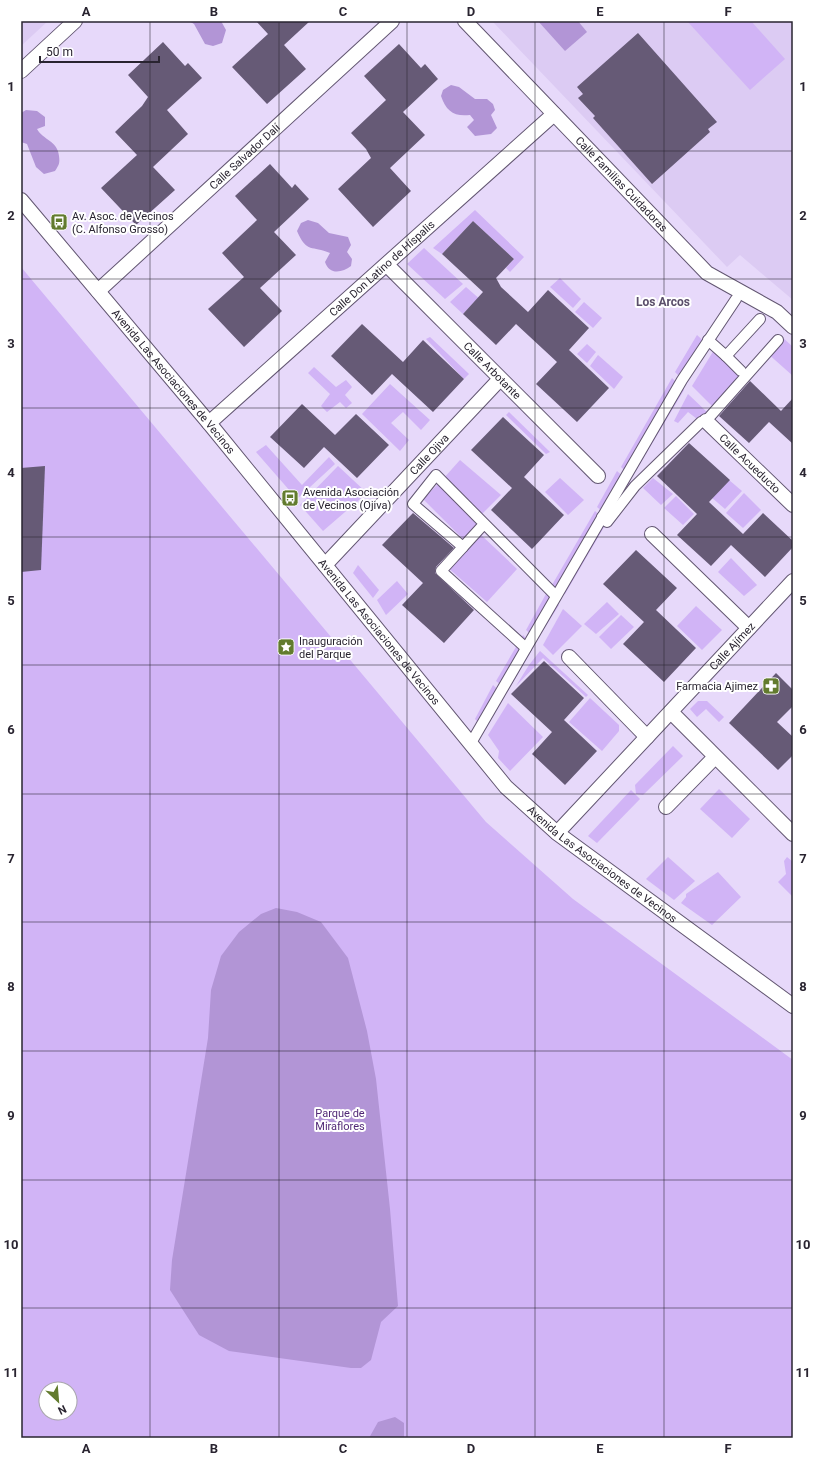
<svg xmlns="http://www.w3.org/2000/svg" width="814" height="1459" font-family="Roboto,sans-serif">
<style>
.built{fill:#dccbf3}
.green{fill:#d1b4f6;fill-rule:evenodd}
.water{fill:#b295d6}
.building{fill:#665a76}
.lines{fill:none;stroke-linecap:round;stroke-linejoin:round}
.pedestrian-casing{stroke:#625671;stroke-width:12}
.minor-casing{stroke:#625671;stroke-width:16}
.pedestrian{stroke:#fff;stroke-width:10}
.minor{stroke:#fff;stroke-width:14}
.grid{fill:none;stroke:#292430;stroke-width:1;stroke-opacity:0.55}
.labels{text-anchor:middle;stroke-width:4;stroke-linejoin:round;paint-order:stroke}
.street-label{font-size:11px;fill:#292430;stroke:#fff}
.poi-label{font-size:11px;fill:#292430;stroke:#fff;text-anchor:start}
.park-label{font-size:11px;fill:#512976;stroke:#fff}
.neighbourhood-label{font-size:12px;font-weight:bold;fill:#5a4e6a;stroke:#fff}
.neatline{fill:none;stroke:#292430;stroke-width:1.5}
.grid-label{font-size:13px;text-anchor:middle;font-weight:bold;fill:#292430}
</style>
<rect width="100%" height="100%" fill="#e7d9fa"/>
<g class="built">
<polygon points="21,21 48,21 21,46"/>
<polygon points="492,21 793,21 793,300 740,255 727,267"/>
</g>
<g class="green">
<polygon points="687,21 751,21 785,59 750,90"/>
<polygon points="475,210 524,257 510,272 506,268 514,259 473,221 442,254 433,248"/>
<polygon points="424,248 463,284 445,299 407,264"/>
<path d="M21,267L486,822L573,899L793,1060V1438H21ZM46,1389H70V1413H46Z"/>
<polygon points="560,278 581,299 573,308 550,287"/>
<polygon points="466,287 482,301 477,305 474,302 463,314 450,302"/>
<polygon points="584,302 602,318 593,328 575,312"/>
<polygon points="697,335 709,346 688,380 681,373 678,375 675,372"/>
<polygon points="781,336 793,347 793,376 766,352"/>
<polygon points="430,337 469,374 464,379 426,339"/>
<polygon points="587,344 596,352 587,363 577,354"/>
<polygon points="714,350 744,378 716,410 692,386"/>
<polygon points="598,355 623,377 614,389 590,366"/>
<polygon points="314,367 336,387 346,380 352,387 345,395 352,403 346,408 340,402 327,412 321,406 330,394 308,373"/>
<polygon points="672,378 684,390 632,477 621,467"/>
<polygon points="390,384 430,420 421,430 403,412 391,423 409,440 400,451 362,414"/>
<polygon points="688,394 708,413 701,422 688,412 678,423 674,421"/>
<polygon points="509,412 550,452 546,454 506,415"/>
<polygon points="266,445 302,485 329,457 335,464 297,499 256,452"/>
<polygon points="460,460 501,495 481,515 443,479"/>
<polygon points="338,466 367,493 323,531 300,505"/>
<polygon points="617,471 630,483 609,517 597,507"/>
<polygon points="560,478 584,500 568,515 545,492"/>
<polygon points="653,478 673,494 661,505 643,488"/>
<polygon points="729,480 742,491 725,509 711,497"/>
<polygon points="439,483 480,521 464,540 423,499"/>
<polygon points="744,493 761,510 743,528 726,513"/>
<polygon points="676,496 694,514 683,525 664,508"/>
<polygon points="595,511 607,522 565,594 552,585"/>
<polygon points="478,532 517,569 487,602 446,566"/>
<polygon points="731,558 757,585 744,596 718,572"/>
<polygon points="358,565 379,590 373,598 353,573"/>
<polygon points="397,581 408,594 386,615 377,600"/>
<polygon points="546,594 559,605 537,640 526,630"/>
<polygon points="607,602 619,614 596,634 584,624"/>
<polygon points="696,606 722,630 702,650 677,626"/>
<polygon points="563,609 582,626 553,655 543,645"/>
<polygon points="621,615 634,627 611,649 599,637"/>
<polygon points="523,635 534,646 508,691 496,681"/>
<polygon points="540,651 588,695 586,697 543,658 516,686 529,665"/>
<polygon points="493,685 505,696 485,730 475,719"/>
<polygon points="590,698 619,725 619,731 602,751 569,722"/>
<polygon points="698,701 707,701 724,717 719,722 706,709 697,717 690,709"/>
<polygon points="508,703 543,737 510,771 498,758 499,751 488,735"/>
<polygon points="673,746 683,756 643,795 636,794 635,785"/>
<polygon points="719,789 750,819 732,838 700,809"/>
<polygon points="631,790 640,799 597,843 588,836"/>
<polygon points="668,857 695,881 674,900 646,879"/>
<polygon points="787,857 793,862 793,897 778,882 786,874 784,861"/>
<polygon points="718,872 741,897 712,925 681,903 686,897 686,894"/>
</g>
<g class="water">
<polygon points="189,21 221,21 226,30 222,43 213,46 205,44 194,24"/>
<polygon points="538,21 578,21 587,32 565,51"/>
<path d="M451,85L459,87L475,99H487L493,104L495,110L491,115L497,128L491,134L475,136L467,127L474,120L470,115C454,117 446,111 441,96L443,90Z"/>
<path d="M26,110L37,111L45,117V126L37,129C43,140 58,141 59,156C60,163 59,165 55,171L44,174L36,167L27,144L21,142V126L22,125L21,113Z"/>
<path d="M308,220L318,223L329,233L348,237L351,245L347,252L352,259L351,266C342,273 329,275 325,262L330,253C312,245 307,254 297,231L301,223Z"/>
<polygon points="276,908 297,912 321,922 348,958 367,1031 376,1079 390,1209 398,1306 381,1322 371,1360 361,1368 351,1368 229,1351 199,1335 170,1290 172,1260 208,1038 211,990 221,956 239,932 261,914"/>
<polygon points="395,1417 404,1423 404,1438 369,1438 378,1422"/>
</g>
<g class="building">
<polygon points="256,21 310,21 284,45 306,69 267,104 232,67 268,34"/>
<polygon points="638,33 717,122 708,129 710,132 652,184 593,118 595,116 578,98 583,94 577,87"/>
<polygon points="163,42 185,66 188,63 202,78 167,110 188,134 153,167 175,190 136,225 101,188 137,155 115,132 142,106 148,97 128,75"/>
<polygon points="399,44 421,68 425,64 438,79 403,112 425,135 390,168 411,191 373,227 338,189 371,158 366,149 351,133 386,100 364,76"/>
<polygon points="270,164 292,188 295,184 309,199 274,232 296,255 260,288 282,311 244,347 208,309 244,277 222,253 257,220 235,196"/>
<polygon points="473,221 514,259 496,278 501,287 528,312 548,290 589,328 569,350 609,388 577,422 536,384 557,362 516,324 496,345 463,314 483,292 442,254"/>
<polygon points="362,324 403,362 423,340 464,379 433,412 392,374 372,395 331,356"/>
<polygon points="750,381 781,411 793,398 793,444 769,422 749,443 719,416"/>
<polygon points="302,404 335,435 356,414 389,445 357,478 324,447 304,468 270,437"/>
<polygon points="503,417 544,455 524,477 564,515 532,549 491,510 512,488 471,450"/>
<polygon points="689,443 730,480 709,502 743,534 763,513 793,541 793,547 765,577 731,545 711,566 677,535 697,514 657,476"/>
<polygon points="45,466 41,570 21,572 21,468"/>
<polygon points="413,513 454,548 436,567 435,573 474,610 444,643 402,605 423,583 382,545"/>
<polygon points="636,550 677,588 656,610 696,648 664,682 623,644 644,622 603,584"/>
<polygon points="544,661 584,698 564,720 597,751 565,785 532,754 552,732 511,694"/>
<polygon points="776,673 793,690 793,706 777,722 793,737 793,755 778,770 729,723"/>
</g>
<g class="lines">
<g class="pedestrian-casing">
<g id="pedestrian">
<polyline points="708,340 726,356 760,319"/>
<polyline points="726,356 741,371"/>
<polyline points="706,421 778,340"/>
<polyline points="602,517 607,522 635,486 701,422"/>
<polyline points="484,524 463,547 413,504 436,475 556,596"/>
<polyline points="463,547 441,571 526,648"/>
<polyline points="471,743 682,380 736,299"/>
</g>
</g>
<g class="minor-casing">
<g id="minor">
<path id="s1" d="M465,21L707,273L777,312L793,327"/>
<polyline points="21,71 75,21"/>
<path id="s2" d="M21,200L209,423L506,787L557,833L793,1006"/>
<path id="s3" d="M387,265L598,476"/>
<path id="s4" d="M98,291L392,21"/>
<path id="s5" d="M706,421L793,505"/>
<path id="s6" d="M209,423L554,114"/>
<polyline points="652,534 749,628"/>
<path id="s7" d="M325,565L500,379"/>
<polyline points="569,657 647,737"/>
<polyline points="671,712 793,834"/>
<polyline points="666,807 715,757"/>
<path id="s8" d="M557,833L793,581"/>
</g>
</g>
<use href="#pedestrian" class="pedestrian"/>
<use href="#minor" class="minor"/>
</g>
<path class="grid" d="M150,21V1438M279,21V1438M407,21V1438M535,21V1438M664,21V1438M21,151H793M21,279H793M21,408H793M21,537H793M21,665H793M21,794H793M21,922H793M21,1051H793M21,1180H793M21,1308H793"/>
<defs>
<g id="bus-square" transform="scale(0.9)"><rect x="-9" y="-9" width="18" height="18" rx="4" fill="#627b2e" stroke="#fff"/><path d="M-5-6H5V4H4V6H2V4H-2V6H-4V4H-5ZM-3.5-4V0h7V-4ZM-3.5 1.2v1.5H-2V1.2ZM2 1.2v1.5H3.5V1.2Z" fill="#fff"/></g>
<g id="sight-square" transform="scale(0.9)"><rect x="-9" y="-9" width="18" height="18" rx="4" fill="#627b2e" stroke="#fff"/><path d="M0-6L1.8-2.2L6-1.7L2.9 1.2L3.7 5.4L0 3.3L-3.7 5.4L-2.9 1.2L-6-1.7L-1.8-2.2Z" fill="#fff"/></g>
<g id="pharmacy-square" transform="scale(0.9)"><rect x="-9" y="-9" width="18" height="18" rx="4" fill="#627b2e" stroke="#fff"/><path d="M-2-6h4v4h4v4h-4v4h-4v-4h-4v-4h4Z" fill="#fff"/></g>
</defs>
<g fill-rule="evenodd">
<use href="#bus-square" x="59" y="222"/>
<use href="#bus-square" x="290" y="498"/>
<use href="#sight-square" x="286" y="647"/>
<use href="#pharmacy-square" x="771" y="686"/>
</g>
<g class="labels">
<g class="street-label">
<text dy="4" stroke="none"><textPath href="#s4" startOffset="199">Calle Salvador Dalí</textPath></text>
<text dy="4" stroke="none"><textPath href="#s1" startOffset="226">Calle Familias Cuidadoras</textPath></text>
<text dy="4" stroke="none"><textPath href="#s6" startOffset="232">Calle Don Latino de Híspalis</textPath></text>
<text dy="4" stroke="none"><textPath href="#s3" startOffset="149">Calle Arbotante</textPath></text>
<text dy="4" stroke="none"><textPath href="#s2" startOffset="237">Avenida Las Asociaciones de Vecinos</textPath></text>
<text dy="4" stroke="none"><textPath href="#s7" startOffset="152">Calle Ojiva</textPath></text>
<text dy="4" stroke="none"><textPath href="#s5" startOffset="61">Calle Acueducto</textPath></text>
<text dy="4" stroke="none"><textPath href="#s2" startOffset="561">Avenida Las Asociaciones de Vecinos</textPath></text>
<text dy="4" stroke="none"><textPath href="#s8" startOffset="256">Calle Ajímez</textPath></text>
<text dy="4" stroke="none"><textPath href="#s2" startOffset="885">Avenida Las Asociaciones de Vecinos</textPath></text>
</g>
<g class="poi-label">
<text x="72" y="220">Av. Asoc. de Vecinos<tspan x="72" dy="13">(C. Alfonso Grosso)</tspan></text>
<text x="303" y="496">Avenida Asociación<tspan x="303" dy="13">de Vecinos (Ojiva)</tspan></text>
<text x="299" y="645">Inauguración<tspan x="299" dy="13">del Parque</tspan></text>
<text x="758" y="690" text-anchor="end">Farmacia Ajimez</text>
</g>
<g class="park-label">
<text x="340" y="1117">Parque de<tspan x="340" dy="13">Miraflores</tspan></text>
</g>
<g class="neighbourhood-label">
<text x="663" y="306">Los Arcos</text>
</g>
</g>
<rect width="814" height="1459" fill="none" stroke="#ffffff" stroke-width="44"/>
<g transform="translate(58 1401) rotate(154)"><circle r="19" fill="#ffffff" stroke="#a9a7ac"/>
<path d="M0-3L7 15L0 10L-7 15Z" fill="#627b2e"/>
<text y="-6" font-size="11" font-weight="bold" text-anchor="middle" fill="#292430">N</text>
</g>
<path d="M40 56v6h119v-6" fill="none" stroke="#292430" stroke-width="2"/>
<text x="46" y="56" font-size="12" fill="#292430" stroke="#ffffff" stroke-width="3" paint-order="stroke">50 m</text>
<rect x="22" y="22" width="770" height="1415" class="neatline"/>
<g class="grid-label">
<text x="86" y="16">A</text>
<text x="214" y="16">B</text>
<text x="343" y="16">C</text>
<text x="471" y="16">D</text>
<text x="600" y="16">E</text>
<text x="728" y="16">F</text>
<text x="11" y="91">1</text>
<text x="803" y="91">1</text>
<text x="11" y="220">2</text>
<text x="803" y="220">2</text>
<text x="11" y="348">3</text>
<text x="803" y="348">3</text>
<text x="11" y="477">4</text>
<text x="803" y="477">4</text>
<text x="11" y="605">5</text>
<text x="803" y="605">5</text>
<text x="11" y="734">6</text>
<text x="803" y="734">6</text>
<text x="11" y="863">7</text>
<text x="803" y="863">7</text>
<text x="11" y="991">8</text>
<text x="803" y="991">8</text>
<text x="11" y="1120">9</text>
<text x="803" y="1120">9</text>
<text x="11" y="1249">10</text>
<text x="803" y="1249">10</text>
<text x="11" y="1377">11</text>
<text x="803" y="1377">11</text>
<text x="86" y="1453">A</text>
<text x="214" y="1453">B</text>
<text x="343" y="1453">C</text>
<text x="471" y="1453">D</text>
<text x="600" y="1453">E</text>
<text x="728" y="1453">F</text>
</g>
</svg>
